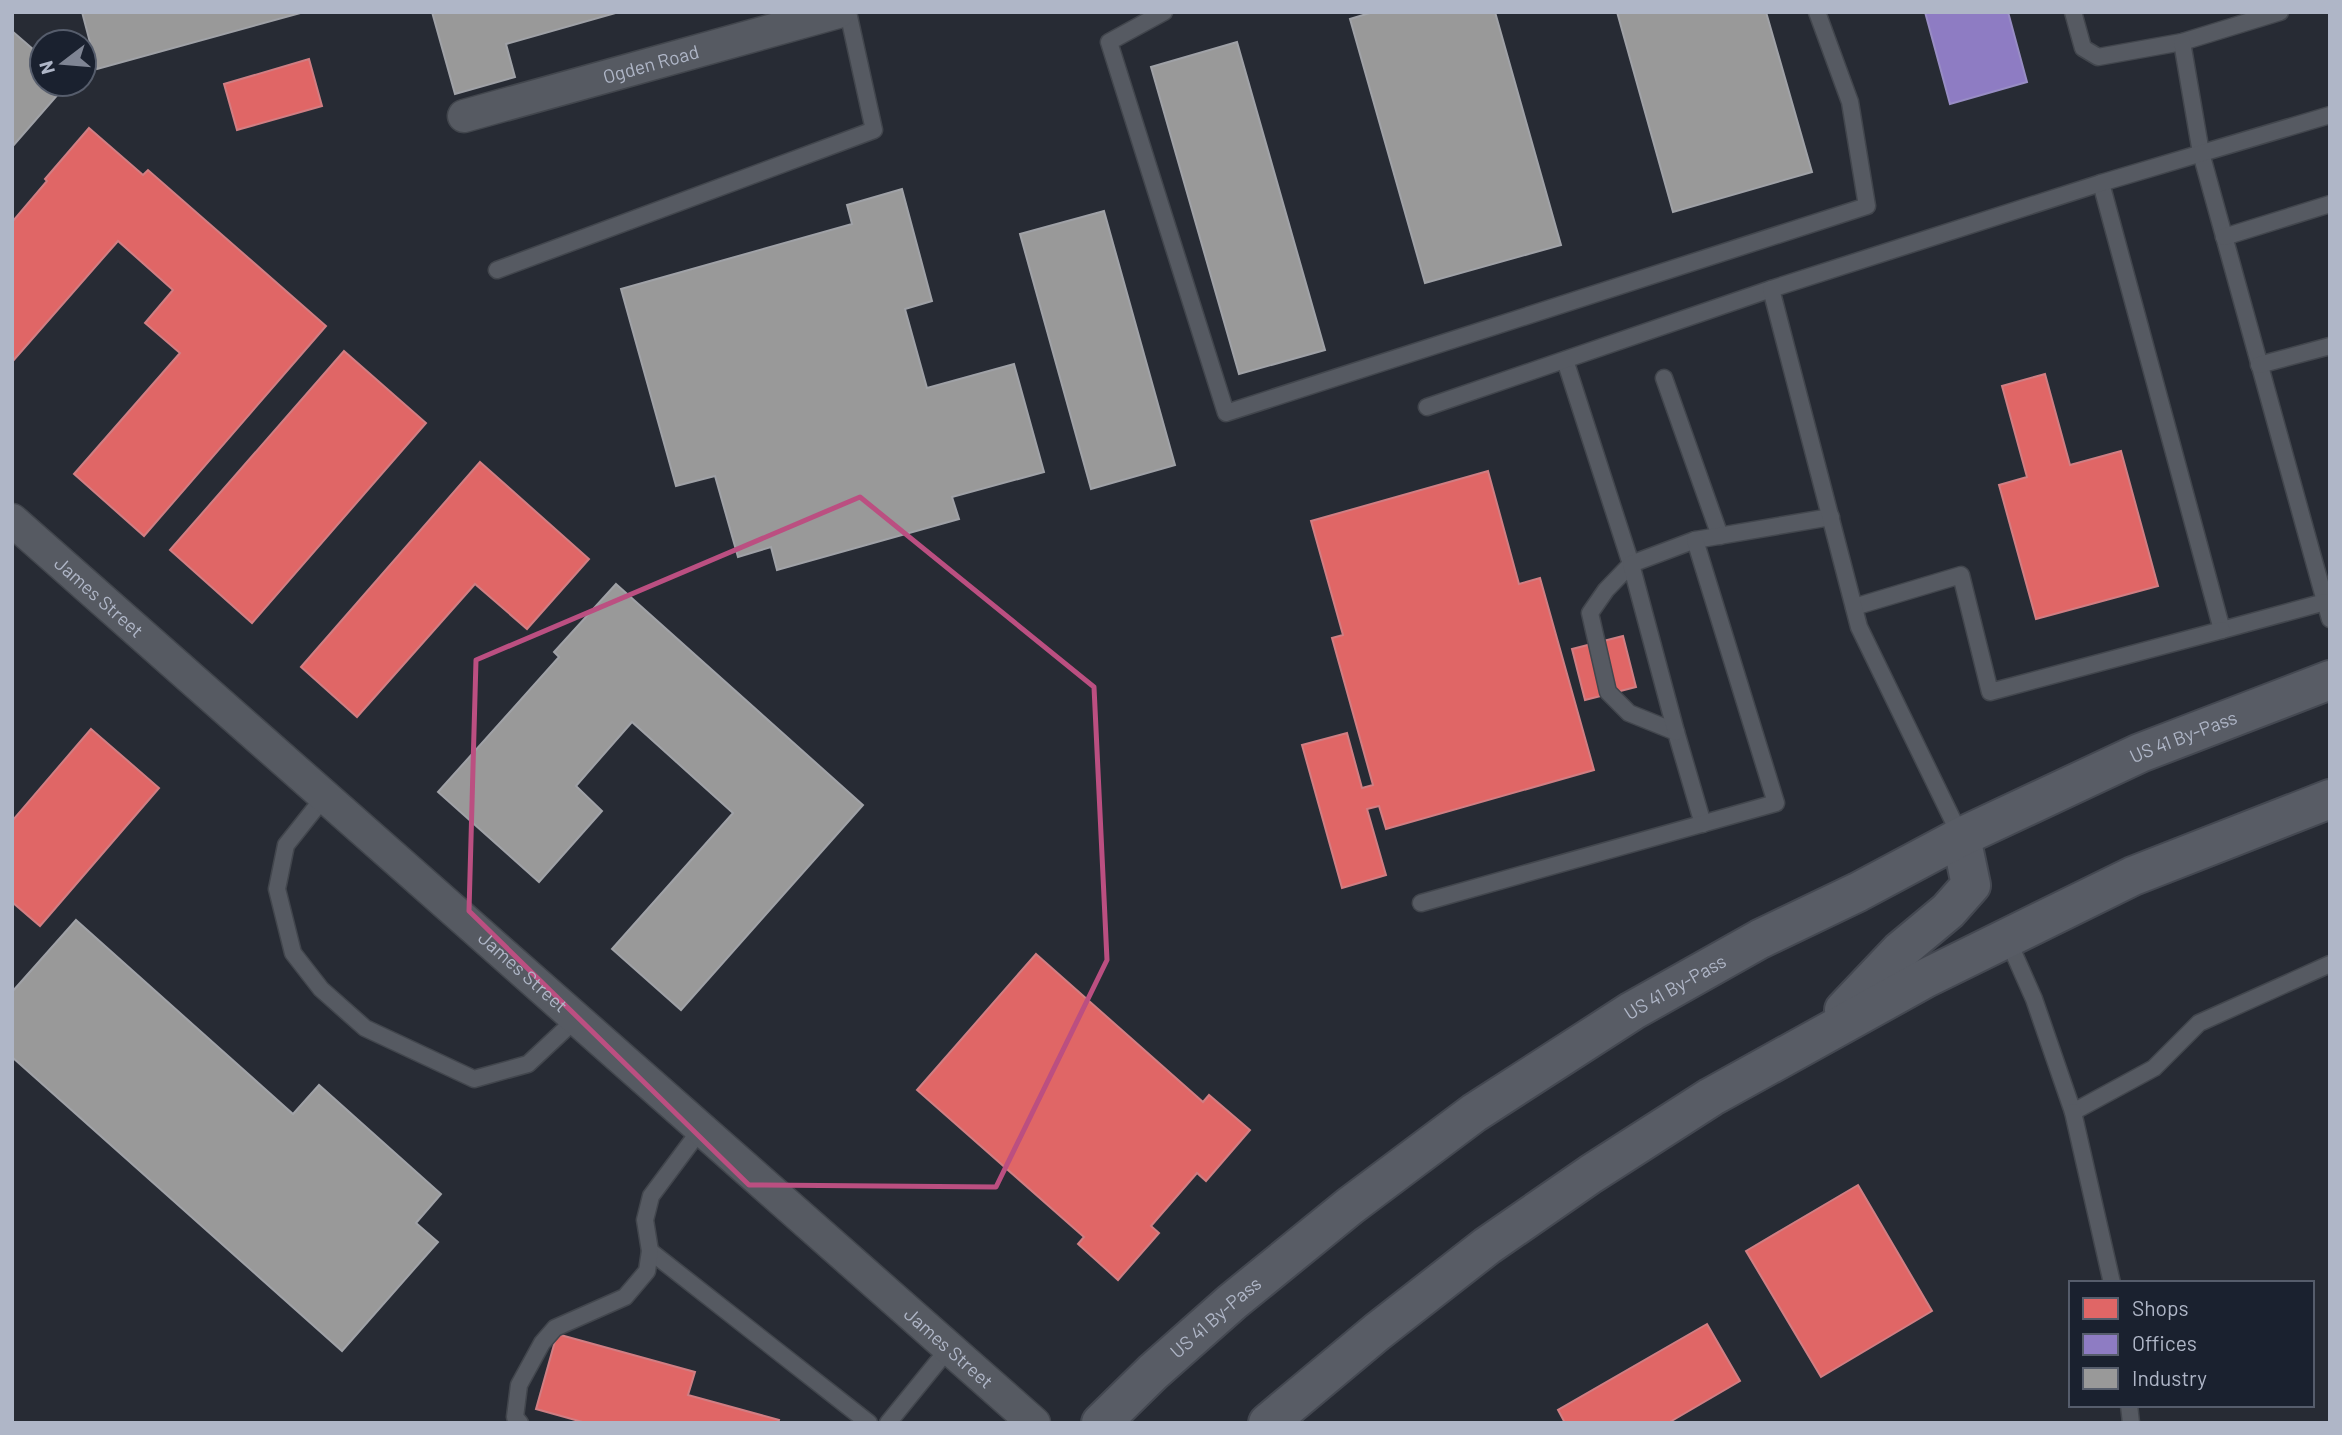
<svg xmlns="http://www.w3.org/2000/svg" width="2342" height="1435" font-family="Barlow,sans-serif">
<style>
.shops{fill:#e06666;stroke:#d17e83;stroke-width:2}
.offices{fill:#8e7cc3;stroke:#988dc4;stroke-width:2}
.industry{fill:#999;stroke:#a0a2a7;stroke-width:2}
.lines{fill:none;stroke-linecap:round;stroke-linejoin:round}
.lane-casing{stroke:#42464d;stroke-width:19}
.street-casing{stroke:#42464d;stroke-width:35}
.primary-casing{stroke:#444851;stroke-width:42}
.lane{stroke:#565a62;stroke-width:16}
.street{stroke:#565a62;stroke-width:32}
.primary{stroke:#585c65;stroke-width:38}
.marked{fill:none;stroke:#bb4f81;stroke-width:5;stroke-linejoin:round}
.labels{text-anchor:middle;stroke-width:7;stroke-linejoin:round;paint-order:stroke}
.street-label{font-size:19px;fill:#afb6c7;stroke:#1a212f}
</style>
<rect width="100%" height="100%" fill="#272b34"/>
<g class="shops">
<polygon points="309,59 322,106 237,130 224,84"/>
<polygon points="89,128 143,175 148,170 326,326 144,536 74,474 180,353 145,323 173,290 118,241 12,362 12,222 47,181 45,179"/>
<polygon points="344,351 426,423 252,623 170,550"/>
<polygon points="2045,374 2070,465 2121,451 2158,586 2036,619 1999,485 2027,477 2002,386"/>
<polygon points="480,462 589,559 527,629 475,584 357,717 301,667"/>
<polygon points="1488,471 1519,584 1540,578 1594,770 1386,829 1379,806 1367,809 1386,875 1342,888 1302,745 1347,733 1362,788 1373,785 1332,638 1343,635 1311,521"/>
<polygon points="1623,636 1636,687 1585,700 1572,649"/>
<polygon points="91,729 159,788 40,926 12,902 12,821"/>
<polygon points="1036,954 1203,1102 1209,1095 1250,1130 1206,1181 1197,1173 1151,1226 1159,1233 1118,1280 1078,1244 1084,1237 917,1090"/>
<polygon points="1858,1185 1932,1311 1821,1377 1746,1251"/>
<polygon points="1707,1324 1740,1381 1668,1423 1565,1423 1558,1410"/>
<polygon points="557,1334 695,1372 688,1395 779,1420 778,1423 586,1423 536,1409"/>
</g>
<polygon class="offices" points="1925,12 2008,12 2027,82 1950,104"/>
<g class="industry">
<polygon points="82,12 304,12 97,69"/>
<polygon points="432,12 619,12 506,44 515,77 455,94"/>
<polygon points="1373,12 1495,12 1561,245 1425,283 1350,19"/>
<polygon points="1617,12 1766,12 1812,172 1673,212"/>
<polygon points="12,31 42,57 42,84 67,84 12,147"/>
<polygon points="1237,42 1325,350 1239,374 1151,67"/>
<polygon points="902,189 932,301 905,309 927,388 1014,364 1044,472 952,497 959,519 777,570 771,547 738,557 715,476 676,486 621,289 852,224 847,205"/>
<polygon points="1104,211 1175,465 1091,489 1020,234"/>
<polygon points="616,584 863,805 681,1010 612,949 733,813 632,722 576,786 602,811 539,882 438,792 559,657 554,652"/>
<polygon points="76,920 293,1114 319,1085 441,1194 416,1223 438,1242 342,1351 12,1057 12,992"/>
</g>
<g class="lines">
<g class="lane-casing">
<g id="lane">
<polyline points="1164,12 1109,42 1226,413 1867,206 1850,102 1817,12"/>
<polyline points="2073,12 2083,48 2098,57 2182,42 2280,12"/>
<polyline points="2182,42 2201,153 2330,619"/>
<polyline points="2101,183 2222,630 2325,602"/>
<polyline points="2224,237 2330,204"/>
<polyline points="497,270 874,130 848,12"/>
<polyline points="1565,360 1631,564 1606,590 1590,613 1608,692 1629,713 1676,732 1703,824"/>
<polyline points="2259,365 2330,346"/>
<polyline points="1664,378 1720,536"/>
<polyline points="1427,407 1771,289"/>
<polyline points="1854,607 1961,575 1990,692 2222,630"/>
<polyline points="1676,732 1631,564 1695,540 1831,517"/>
<polyline points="325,796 286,845 277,889 293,953 321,989 365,1028 474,1079 528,1064 576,1019"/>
<polyline points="1961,837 1859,627 1771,289 2101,183 2330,115"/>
<polyline points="1421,903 1776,803 1695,540"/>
<polyline points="2007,938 2034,999 2073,1112 2154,1068 2199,1023 2330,964"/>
<polyline points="2073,1112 2112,1283"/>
<polyline points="650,1251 869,1423"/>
<polyline points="2129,1405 2131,1423"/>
<polyline points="520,1423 515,1417 519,1385 542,1343 555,1328 625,1297 647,1271 650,1251 645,1220 651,1196 701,1129"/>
<polyline points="888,1423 949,1348"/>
</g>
</g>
<g class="street-casing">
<g id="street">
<path id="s1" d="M464,116L838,12"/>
<path id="s2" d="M12,520L1034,1423"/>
</g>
</g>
<g class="primary-casing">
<g id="primary">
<polyline points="1844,1010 1900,951 1948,911 1971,885 1961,837"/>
<path id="s3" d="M1101,1423L1153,1372L1232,1302L1350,1206L1474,1113L1632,1011L1760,939L1858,892L1961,837L2140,753L2330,680"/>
<polyline points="1268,1423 1377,1332 1487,1246 1591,1174 1711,1097 1926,978 2133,876 2330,799"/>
</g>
</g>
<use href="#lane" class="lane"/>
<use href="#street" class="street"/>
<use href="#primary" class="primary"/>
</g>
<path class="marked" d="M860,497L1094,687L1107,960L996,1187L749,1185L469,911L476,660Z"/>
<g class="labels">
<g class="street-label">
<text dy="7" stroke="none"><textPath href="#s1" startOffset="194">Ogden Road</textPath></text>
<text dy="7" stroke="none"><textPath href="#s2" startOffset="116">James Street</textPath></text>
<text dy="7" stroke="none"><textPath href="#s3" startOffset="1290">US 41 By-Pass</textPath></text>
<text dy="7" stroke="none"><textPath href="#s2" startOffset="682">James Street</textPath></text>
<text dy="7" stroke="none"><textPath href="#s3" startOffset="723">US 41 By-Pass</textPath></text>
<text dy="7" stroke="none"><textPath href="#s3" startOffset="156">US 41 By-Pass</textPath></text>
<text dy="7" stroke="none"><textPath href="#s2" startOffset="1250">James Street</textPath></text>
</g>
</g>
<rect width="2342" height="1435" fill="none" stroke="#afb6c7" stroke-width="28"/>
<rect x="2069" y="1281" width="245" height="126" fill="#1a212f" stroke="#565d6c" stroke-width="2"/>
<rect x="2083" y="1298" width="35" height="21" fill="#e06666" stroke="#565d6c" stroke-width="2"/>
<text x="2132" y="1316" font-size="21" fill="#afb6c7">Shops</text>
<rect x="2083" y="1334" width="35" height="21" fill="#8e7cc3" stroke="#565d6c" stroke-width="2"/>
<text x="2132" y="1351" font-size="21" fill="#afb6c7">Offices</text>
<rect x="2083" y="1368" width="35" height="21" fill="#999999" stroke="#565d6c" stroke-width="2"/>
<text x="2132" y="1386" font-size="21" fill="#afb6c7">Industry</text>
<g transform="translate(63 63) rotate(254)"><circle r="33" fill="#1a212f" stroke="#565d6c" stroke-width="2"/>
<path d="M0-5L12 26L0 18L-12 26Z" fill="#7f8594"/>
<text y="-10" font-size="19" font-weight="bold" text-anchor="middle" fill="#afb6c7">N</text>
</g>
</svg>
